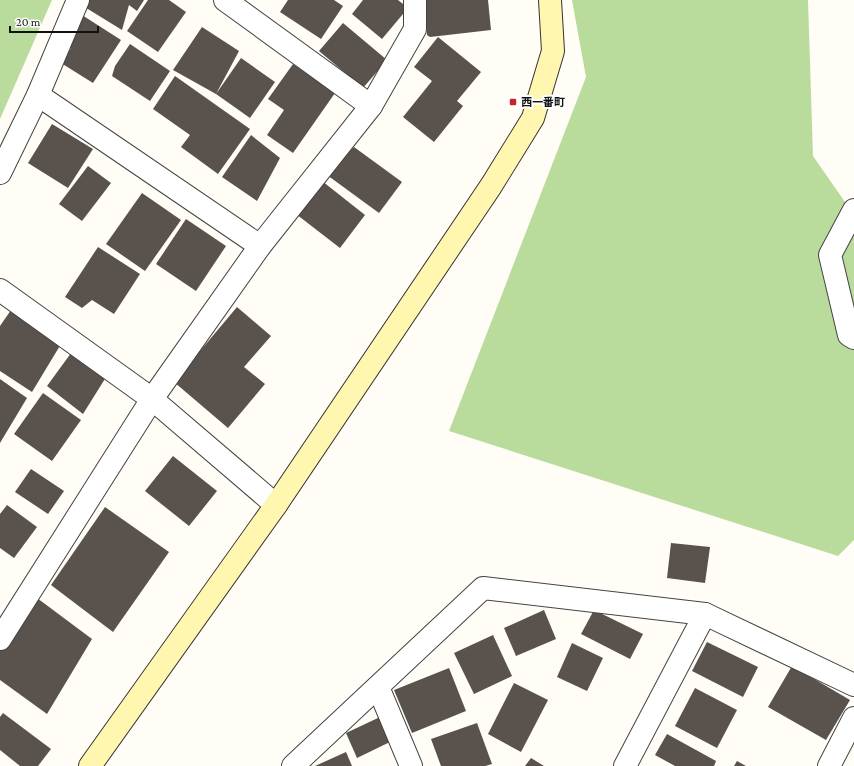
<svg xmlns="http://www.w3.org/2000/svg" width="854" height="766" font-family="'Crimson Pro','Noto Sans JP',serif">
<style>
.forest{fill:#b9dc9c}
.building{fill:#5a524d}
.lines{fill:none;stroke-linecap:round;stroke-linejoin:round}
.street-casing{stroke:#444;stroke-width:24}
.secondary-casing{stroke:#333;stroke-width:24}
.street{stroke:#fff;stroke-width:22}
.secondary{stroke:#fff6b0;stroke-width:22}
.poi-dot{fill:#c4262e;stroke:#fff;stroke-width:1.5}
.labels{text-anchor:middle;stroke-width:4;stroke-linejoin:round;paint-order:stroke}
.poi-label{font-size:11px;font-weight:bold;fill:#111;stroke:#fff;text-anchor:start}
</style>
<rect width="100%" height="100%" fill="#fffdf5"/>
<g class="forest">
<polygon points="0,0 52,0 0,119"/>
<polygon points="572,0 808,0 813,156 854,215 854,540 838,556 449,431 586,77"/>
</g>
<g class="building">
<polygon points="87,0 144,0 137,11 129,5 122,30 83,6"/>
<polygon points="148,0 169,0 186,12 158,52 127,31"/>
<polygon points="288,0 334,0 343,6 321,39 280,12"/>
<polygon points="363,0 398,0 408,8 382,39 352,14"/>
<polygon points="423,0 488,0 491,30 430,37 427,35"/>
<polygon points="82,15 121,40 93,83 61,63 71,48 64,43"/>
<polygon points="343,23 387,60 363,88 319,51"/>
<polygon points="202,27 239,51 216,94 241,58 275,82 250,118 216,94 173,70"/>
<polygon points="438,37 481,72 457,101 463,106 434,142 403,117 432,81 414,67"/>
<polygon points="130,44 170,71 150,101 112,76 115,66"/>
<polygon points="293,64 335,93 293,153 267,135 284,110 268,99"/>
<polygon points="175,76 250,129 218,174 181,147 190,135 153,109"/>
<polygon points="52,124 93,149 68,188 28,163"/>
<polygon points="251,135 280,158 257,201 222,177"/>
<polygon points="354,147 402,182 379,213 327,175"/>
<polygon points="88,166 111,183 82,221 59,204"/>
<polygon points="322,181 365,215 340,248 296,214"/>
<polygon points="142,193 181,220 145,271 106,244"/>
<polygon points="186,219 226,246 196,291 156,264"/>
<polygon points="98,247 140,274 114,314 92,300 82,308 65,297"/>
<polygon points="237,307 271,336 244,367 265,384 228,428 174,382"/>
<polygon points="11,310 61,344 32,392 0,371 0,326"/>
<polygon points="74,349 108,374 83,414 47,386"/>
<polygon points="0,379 27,398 0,443"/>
<polygon points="43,393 81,420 52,461 14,434"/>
<polygon points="173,456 217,491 189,526 145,491"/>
<polygon points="31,469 64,491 48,514 15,492"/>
<polygon points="7,505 37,527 14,558 0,548 0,514"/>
<polygon points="105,507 169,552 113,632 51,585"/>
<polygon points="671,543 710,547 705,583 667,578"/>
<polygon points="37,598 92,639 47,714 0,680 0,649"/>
<polygon points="544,610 556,639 516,656 504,628"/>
<polygon points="594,610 643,634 630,659 581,634"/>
<polygon points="493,635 512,676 474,694 454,653"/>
<polygon points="707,642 758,667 743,697 692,671"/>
<polygon points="572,643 603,658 587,691 557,677"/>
<polygon points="792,666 850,700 826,740 768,707"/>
<polygon points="449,668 466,711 412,733 394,690"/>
<polygon points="514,683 548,700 521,752 488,734"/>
<polygon points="695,688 737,710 717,748 675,726"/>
<polygon points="3,713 51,749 38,766 20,766 0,750 0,717"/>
<polygon points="380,717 392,741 357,758 346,733"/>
<polygon points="477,723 492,764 485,766 441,766 431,739"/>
<polygon points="667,734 716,761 714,766 675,766 655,755"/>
<polygon points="346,752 352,766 315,766"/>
<polygon points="531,758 544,766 525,766"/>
<polygon points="737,761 746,766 734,766"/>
</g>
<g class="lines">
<g class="street-casing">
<g id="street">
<polyline points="225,0 371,106"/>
<polyline points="38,95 260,246"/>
<polyline points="0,173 38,95 78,0"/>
<polyline points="854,210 830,255 849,335 854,338"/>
<polyline points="0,290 152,399 276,505"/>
<polyline points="0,639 152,399 260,246 371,106 415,29 415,0"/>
<polyline points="378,687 411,766"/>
<polyline points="293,766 483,588 705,614 854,685"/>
<polyline points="625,766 705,614"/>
<polyline points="829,766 854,718"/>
</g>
</g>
<g class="secondary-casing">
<polyline id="secondary" points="90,766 276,505 491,186 533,118 553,51 550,0"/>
</g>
<use href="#street" class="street"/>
<use href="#secondary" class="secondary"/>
</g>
<rect class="poi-dot" x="509" y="98" width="8" height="8" rx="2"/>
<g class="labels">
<g class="poi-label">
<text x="521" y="106">西一番町</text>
</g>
</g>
<path d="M10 26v6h88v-6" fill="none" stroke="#111111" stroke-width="2"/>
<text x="16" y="26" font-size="12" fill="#111111" stroke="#ffffff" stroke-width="3" paint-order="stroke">20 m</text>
</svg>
